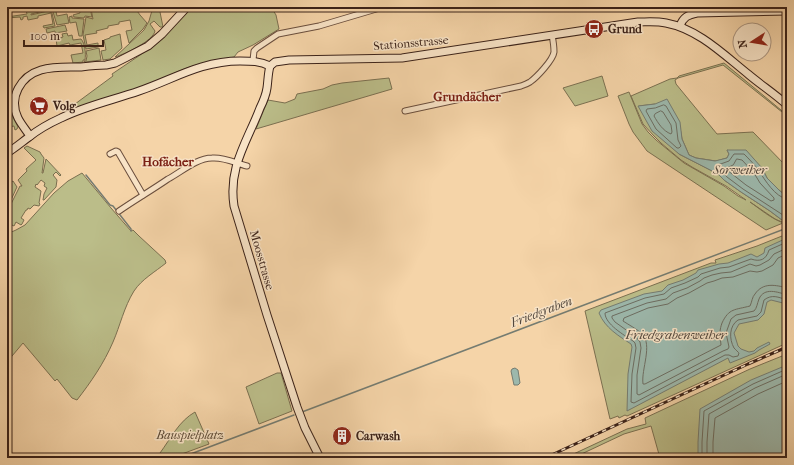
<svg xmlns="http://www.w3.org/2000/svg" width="794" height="465" font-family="'IM FELL French Canon',serif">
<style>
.green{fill:#bbbd89;stroke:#7b7051}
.water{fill:#9cb8ac;stroke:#757c71}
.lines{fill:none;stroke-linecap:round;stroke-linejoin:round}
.shore{stroke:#6c6d62;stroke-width:1}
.stream{stroke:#757c71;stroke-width:1.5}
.street-casing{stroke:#6a4e3d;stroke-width:7}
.secondary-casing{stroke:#3b2219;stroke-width:9}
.street{stroke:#f8e3c6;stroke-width:5}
.secondary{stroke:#f8e3c6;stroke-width:7}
.rail-casing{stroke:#3b2219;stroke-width:3}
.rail{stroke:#f8e3c6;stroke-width:1.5;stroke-dasharray:4.5;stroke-linecap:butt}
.labels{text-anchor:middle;stroke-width:3;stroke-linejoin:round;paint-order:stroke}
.poi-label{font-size:12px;font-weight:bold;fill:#3b2219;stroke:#f8e3c6;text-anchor:start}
.street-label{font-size:12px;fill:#3b2219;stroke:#f8e3c6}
.park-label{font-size:12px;font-style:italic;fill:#5b4935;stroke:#f8e3c6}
.neighbourhood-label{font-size:13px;font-weight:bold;fill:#7a1f14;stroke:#f8e3c6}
.water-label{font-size:13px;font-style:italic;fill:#53483e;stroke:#f8e3c6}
</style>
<rect width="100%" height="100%" fill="#f5d4a8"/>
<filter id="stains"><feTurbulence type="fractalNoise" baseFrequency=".005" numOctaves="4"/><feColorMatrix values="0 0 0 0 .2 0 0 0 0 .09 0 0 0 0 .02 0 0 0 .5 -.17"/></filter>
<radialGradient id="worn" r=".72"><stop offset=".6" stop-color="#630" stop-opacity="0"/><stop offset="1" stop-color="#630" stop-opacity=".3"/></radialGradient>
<g class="green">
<polygon points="38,7 55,7 57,16 67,14 69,23 57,25 53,12 48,10 31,14 31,15 48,11 52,13 55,26 44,28 43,26 53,24 51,13 38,16 38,18 28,20 27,16 23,17 23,19 21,20 20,17 7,18 7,17 27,14 26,10"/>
<polygon points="79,7 96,7 90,8 92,17 85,16 84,18 74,17 73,15 80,13"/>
<polygon points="100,7 109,9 122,7 122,10 135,8 140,15 147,23 143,29 129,43 126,31 132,30 130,20 119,22 119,24 108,26 108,28 96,31 97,33 85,35 87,45 98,43 98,47 86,49 83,35 86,17 93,19 91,9"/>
<path d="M153,7H159L163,27H160L154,21L150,24L155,31C153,41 125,54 115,57L144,30L149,21Z"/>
<path d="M193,7H271L276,15L279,29L253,45L238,52L234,57C217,60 200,63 184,69C173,73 163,79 153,83C128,92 102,100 77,108L75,104L113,76L112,74L155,45Z"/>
<polygon points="72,16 72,18 84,19 82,36 79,36 76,22 70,23 69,17"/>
<polygon points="65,25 67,31 55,33 55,31 47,33 46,29"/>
<path d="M67,33L68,36L72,35L73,40L81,39C85,43 86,54 85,60H83V62L73,63L71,55L83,53L81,43L70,45L69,43L57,46L56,39L63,37L62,34Z"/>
<polygon points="120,34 122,48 110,59 103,60 101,51 106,50 104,40 110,38 110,37"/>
<polygon points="99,48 101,60 85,62 84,61 86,61 87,56 86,51"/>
<path d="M724,63L787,115V116L723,65L678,78L675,80L676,84L717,134L753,132L787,167V197L779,190L767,178L762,168L727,150L729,154L727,158L716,161L696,158L689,155L682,139L679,122L655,104L639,106L679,154L718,174L724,180L741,192L770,211L782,220L787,219V222C777,224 759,208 750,202L775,219L783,223L766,230L647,151L633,132L629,124L618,96L629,92L642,124L648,132L656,140L684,163L724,186L738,196L746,200L726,186L692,167L681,160L661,143L654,136L643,124L631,96L670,79L677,78L679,76Z"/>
<polygon points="602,76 608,96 575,106 563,88"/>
<polygon points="389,78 392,89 256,129 268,100 285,103 295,99 297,94 323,89 332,85 342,83"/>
<polygon points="7,103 9,103 10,105 13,117 18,127 17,129 15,130 14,126 9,127 9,122 8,122 7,119"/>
<polygon points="27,146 40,152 41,154 44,158 42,173 43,173 46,159 61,175 60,176 56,172 53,175 57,180 56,187 44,200 43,200 44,194 47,188 44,186 45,183 41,180 37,185 36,184 35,187 41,191 39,203 40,204 39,206 34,205 30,209 28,208 27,210 26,210 21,218 24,220 22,224 21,225 16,222 14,226 12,225 10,230 7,231 7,212 20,186 22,186 18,180 27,171 26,169 36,160 24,148"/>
<path d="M82,173L111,208L131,231L133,230L139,236L165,260L166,263C155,272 142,279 134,291C124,307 120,326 113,342C104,363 91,382 77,400L72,398L57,379L55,381L23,343L7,362V234L16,230L25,225L54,193L68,181Z"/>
<polygon points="7,181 8,181 10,183 13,181 17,187 16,189 7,209 7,200 10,196 8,195 11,190 7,188"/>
<polygon points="787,234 787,343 627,416 625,415 619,418 618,416 610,419 585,311 711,263 716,263 715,260 757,246"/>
<polygon points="787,354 787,458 660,458 651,426 624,434 573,458 565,458 627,429 646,424 645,418 750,369"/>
<polygon points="277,373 281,373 292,411 259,424 246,387"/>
<path d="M195,412L209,444L171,458H163L160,453C171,438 179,421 195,412Z"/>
</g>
<g class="water">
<polygon points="667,99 680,122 682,139 689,155 696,158 715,161 727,158 729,154 727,150 746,150 762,168 767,178 779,190 787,197 787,219 782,220 770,211 741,192 724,180 718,174 679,154 652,131 638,106 655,104"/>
<path d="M787,238V304L771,300L767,302L764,314L758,320L739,324L734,333L738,346L741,349L749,352L754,351L757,348L769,342L770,344L759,350L755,353L730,363L728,358L627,411L628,374L632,347L631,344C619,336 605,328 599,313L601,310L644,294L662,291L668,285L683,280L696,273L698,270L719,264L728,263L751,254L757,257L764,253L765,248Z"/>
<polygon points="787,365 787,458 698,458 698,442 700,409 751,380"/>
<polygon points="515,368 518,370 520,383 518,385 514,385 511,371 512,369"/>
</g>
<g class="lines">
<g class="shore">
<polygon points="664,105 666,106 676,123 678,140 681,146 679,148 677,148 656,129 646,111 647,109 655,108"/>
<path d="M661,111L663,112L671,125L672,132L671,134C663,131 658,123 654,116L655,114Z"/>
<polygon points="737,159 742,160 754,173 760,183 774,198 774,200 771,201 746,185 727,170 727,168 733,165"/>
<path d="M787,199C775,197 765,180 759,171C755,165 749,159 744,154H734L729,161L715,166L716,168L721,171L727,177L743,189L783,215H787"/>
<path d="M787,242L769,250C766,260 760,262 751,259L729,267L720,268L701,274L698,277L685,283L671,288L664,294L645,298L605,313C605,324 624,335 633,341L635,343L636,348L632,374L631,402L634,403L725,355H729L733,357L738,356L739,353C739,353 735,349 734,348C729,339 729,326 738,320L757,316L761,312L764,300C772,294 778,297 787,300"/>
<path d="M787,248L774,254L769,260L760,265L756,266L750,264L731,272L721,273L712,275L704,278L700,281L687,288L673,293L666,299L647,303L612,316V318L615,322L636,337L640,342L641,348L637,375V394L639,395L723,351L728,349L729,347L726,333L731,319L736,315L754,311C757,308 757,304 759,299C764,287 778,292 787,295"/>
<path d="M787,254L778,258L773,265L762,271L757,272L750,271L733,277L722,278L714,281L707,283L689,293L677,298L668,304L648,308L624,318L623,321C629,325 637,329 642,334C653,345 641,369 643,384H645L721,345C721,341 719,337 720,333C720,329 721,326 722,323C729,308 735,310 750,306C752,302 752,297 755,294C763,282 776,285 787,288"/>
<polyline points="702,458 702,442 704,411 753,384 787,369"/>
<polyline points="707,458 707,442 709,414 755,388 787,374"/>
<polyline points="713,458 713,442 715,418 758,394 787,381"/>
</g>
<g class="stream">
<polyline points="86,175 110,205 113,206 131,229 131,231"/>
<polyline points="302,412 787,228"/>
<polyline points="180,458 294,415"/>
</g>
<g class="street-casing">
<g id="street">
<polyline points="253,60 254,51 257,48 278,34 319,26 383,7"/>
<path d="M405,111L521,86C524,85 527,84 530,82C537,77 553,60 554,52C554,46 553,40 552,35"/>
<polyline points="110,154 116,151 118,152 143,195"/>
<path d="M119,211C135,200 152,190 168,179C181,172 197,158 212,158C225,157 235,163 247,166"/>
</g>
</g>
<g class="secondary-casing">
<g id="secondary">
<path d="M680,26C683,17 688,15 697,13L787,11"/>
<path d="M270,66L275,62L289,60L402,58L638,22C647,22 656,21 666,23C698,29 723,54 748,74C761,85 775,94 787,105"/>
<path d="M270,66C268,73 268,81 267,88C266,95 263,102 260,108C247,142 228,167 234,206L267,315L297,407L305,428L320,458"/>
<path d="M30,136C26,130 21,124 18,118C8,97 21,76 41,70C54,66 68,67 81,67C89,66 97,65 106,65L115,63L127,57L148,46L162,34L187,7"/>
<path d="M7,153C15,148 22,142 29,137C39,129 50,123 61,118C85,106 113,100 139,91C174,79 201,61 240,61C251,61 260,61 270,66"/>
</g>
</g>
<use href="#street" class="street"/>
<use href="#secondary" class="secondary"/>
<g class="rail-casing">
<polyline id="rail" points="545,458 748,364 787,347"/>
</g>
<use href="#rail" class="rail"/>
</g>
<defs>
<g id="bus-disc" transform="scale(1)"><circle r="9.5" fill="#8f2418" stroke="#f8e3c6"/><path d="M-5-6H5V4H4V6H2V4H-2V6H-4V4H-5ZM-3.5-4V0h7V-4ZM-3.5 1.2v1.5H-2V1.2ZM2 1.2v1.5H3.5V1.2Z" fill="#fff"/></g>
<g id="supermarket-disc" transform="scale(1)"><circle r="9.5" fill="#8f2418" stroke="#f8e3c6"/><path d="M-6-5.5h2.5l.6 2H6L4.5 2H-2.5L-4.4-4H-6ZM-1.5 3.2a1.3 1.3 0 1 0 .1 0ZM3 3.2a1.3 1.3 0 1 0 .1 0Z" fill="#fff"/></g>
<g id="building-disc" transform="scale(1)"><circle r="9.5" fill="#8f2418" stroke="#f8e3c6"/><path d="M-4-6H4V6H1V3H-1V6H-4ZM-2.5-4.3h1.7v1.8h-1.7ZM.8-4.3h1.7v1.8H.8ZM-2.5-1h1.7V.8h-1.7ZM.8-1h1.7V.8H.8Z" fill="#fff"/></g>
</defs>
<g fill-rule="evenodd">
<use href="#bus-disc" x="594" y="29"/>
<use href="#supermarket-disc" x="39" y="106"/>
<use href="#building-disc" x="342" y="436"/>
</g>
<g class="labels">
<g class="poi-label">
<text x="608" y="33">Grund</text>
<text x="53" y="110">Volg</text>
<text x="356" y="440">Carwash</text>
</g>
<g class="street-label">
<text transform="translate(411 43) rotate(-5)" y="4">Stationsstrasse</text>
<text transform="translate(262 260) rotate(74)" y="4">Moosstrasse</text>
</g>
<g class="park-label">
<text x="190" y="439">Bauspielplatz</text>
</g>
<g class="neighbourhood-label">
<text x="467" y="101">Grundächer</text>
<text x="168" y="166">Hofächer</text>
</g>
<g class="water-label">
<text x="740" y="174">Sorweiher</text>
<text transform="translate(541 311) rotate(-21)" y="5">Friedgraben</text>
<text x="676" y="339">Friedgrabenweiher</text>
</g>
</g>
<rect width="794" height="465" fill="none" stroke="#f5d4a8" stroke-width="24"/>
<rect x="8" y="8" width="778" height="449" fill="none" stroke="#3b2219" stroke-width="2"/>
<rect x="12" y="12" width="770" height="441" fill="none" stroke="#3b2219"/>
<g transform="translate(752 42) rotate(258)"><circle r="19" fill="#f8e3c6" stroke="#ac9681"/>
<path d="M0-3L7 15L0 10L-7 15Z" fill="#8f2418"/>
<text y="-6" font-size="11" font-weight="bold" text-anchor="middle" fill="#3b2219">N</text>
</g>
<path d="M24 40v6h79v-6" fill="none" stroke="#3b2219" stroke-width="2"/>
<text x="30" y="40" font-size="12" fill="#3b2219" stroke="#f8e3c6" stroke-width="3" paint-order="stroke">100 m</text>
<rect width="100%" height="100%" filter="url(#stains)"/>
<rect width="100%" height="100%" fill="url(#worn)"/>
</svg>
